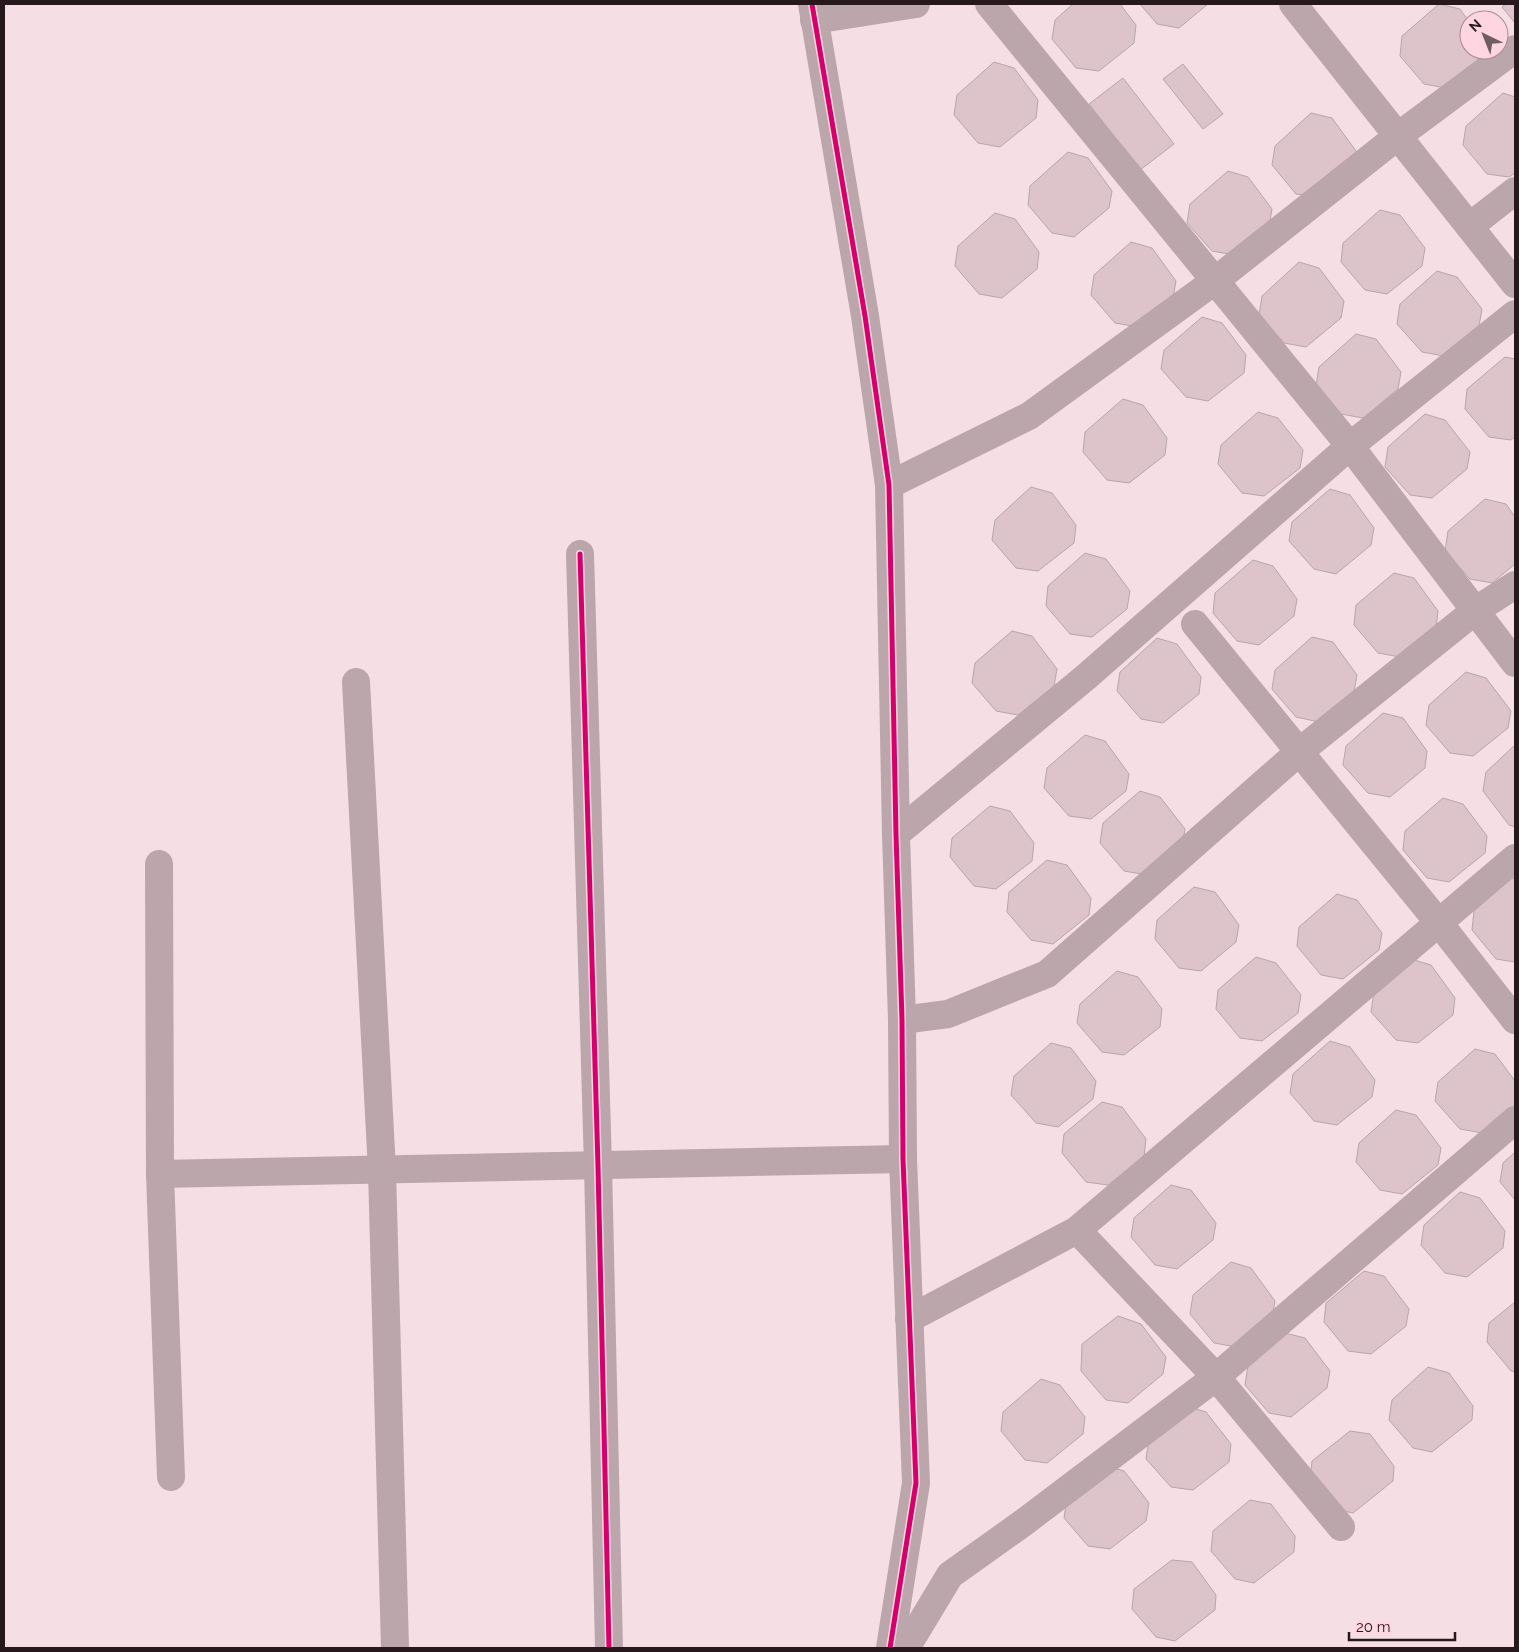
<svg xmlns="http://www.w3.org/2000/svg" width="1519" height="1652" font-family="Raleway,sans-serif">
<style>
.building{fill:#ddc4cb;stroke:#b7a6aa}
.lines{fill:none;stroke-linecap:round;stroke-linejoin:round}
.street{stroke:#baa6ab;stroke-width:28}
.cycleway-casing{stroke:#fed5e0;stroke-width:8}
.cycleway{stroke:#d6006c;stroke-width:5}
</style>
<rect width="100%" height="100%" fill="#f5dee4"/>
<g class="building">
<polygon points="1073,4 1120,4 1136,25 1134,43 1099,71 1076,68 1052,39 1055,20"/>
<polygon points="1140,4 1208,4 1179,28 1157,24"/>
<polygon points="1439,4 1460,9 1469,22 1469,50 1483,50 1481,59 1446,88 1424,84 1400,56 1402,36"/>
<polygon points="1506,4 1515,4 1515,23 1502,7"/>
<polygon points="994,62 1014,68 1038,100 1036,118 1000,147 978,143 954,115 957,95"/>
<polygon points="1183,64 1223,114 1203,129 1163,79"/>
<polygon points="1123,78 1174,144 1140,170 1089,104"/>
<polygon points="1503,93 1515,97 1515,173 1509,177 1487,174 1463,145 1466,126"/>
<polygon points="1311,113 1332,118 1356,151 1354,169 1318,197 1296,194 1272,165 1275,146"/>
<polygon points="1068,152 1088,158 1112,191 1109,208 1074,237 1052,233 1028,205 1030,186"/>
<polygon points="1228,171 1248,177 1272,209 1269,227 1234,255 1212,251 1187,223 1190,204"/>
<polygon points="1380,210 1400,215 1425,248 1422,266 1387,294 1365,290 1341,262 1343,243"/>
<polygon points="995,213 1015,219 1039,252 1037,269 1002,298 979,294 955,266 958,246"/>
<polygon points="1131,242 1152,248 1176,281 1173,298 1138,327 1115,323 1091,295 1094,275"/>
<polygon points="1299,262 1319,268 1344,301 1341,318 1306,347 1284,343 1259,315 1262,296"/>
<polygon points="1437,271 1457,277 1482,309 1479,326 1444,356 1422,352 1397,324 1400,304"/>
<polygon points="1202,317 1222,323 1246,355 1244,373 1208,401 1186,397 1161,369 1164,350"/>
<polygon points="1356,334 1376,339 1401,372 1398,389 1363,418 1341,414 1316,386 1319,367"/>
<polygon points="1505,357 1515,359 1515,437 1511,440 1489,437 1465,409 1467,389"/>
<polygon points="1123,399 1143,405 1167,438 1165,455 1129,483 1107,480 1083,452 1085,432"/>
<polygon points="1258,412 1278,418 1303,450 1300,468 1264,496 1242,493 1218,464 1221,445"/>
<polygon points="1425,414 1445,420 1470,452 1467,469 1432,498 1410,495 1385,467 1388,447"/>
<polygon points="1031,487 1052,493 1076,525 1074,543 1038,571 1016,568 992,540 995,520"/>
<polygon points="1330,489 1350,495 1374,528 1371,545 1336,574 1314,569 1289,541 1292,522"/>
<polygon points="1485,499 1506,504 1515,517 1515,564 1492,583 1470,579 1445,551 1448,531"/>
<polygon points="1085,553 1106,559 1130,591 1127,609 1092,637 1070,634 1046,606 1048,586"/>
<polygon points="1253,560 1273,566 1297,599 1294,616 1259,645 1237,641 1213,613 1215,593"/>
<polygon points="1394,573 1414,578 1438,611 1436,628 1400,657 1378,653 1354,625 1356,605"/>
<polygon points="1012,631 1032,636 1057,669 1054,686 1018,715 996,711 972,683 975,663"/>
<polygon points="1312,637 1333,642 1357,675 1354,692 1319,722 1296,717 1272,689 1275,670"/>
<polygon points="1157,638 1177,644 1201,677 1199,694 1163,723 1141,719 1117,691 1120,672"/>
<polygon points="1466,672 1486,678 1511,711 1508,728 1473,756 1450,753 1426,725 1429,705"/>
<polygon points="1383,713 1403,718 1427,751 1425,768 1390,797 1368,793 1343,765 1346,746"/>
<polygon points="1085,735 1105,741 1129,774 1126,791 1091,819 1069,816 1044,788 1047,768"/>
<polygon points="1515,745 1515,827 1509,825 1483,791 1486,772"/>
<polygon points="1140,791 1160,797 1185,829 1182,846 1147,875 1124,871 1100,843 1103,823"/>
<polygon points="1443,798 1463,804 1487,836 1485,853 1449,882 1427,878 1403,850 1405,831"/>
<polygon points="990,806 1010,811 1034,843 1032,861 996,889 974,886 950,857 952,838"/>
<polygon points="1047,860 1067,865 1091,898 1089,915 1053,944 1031,940 1007,912 1009,892"/>
<polygon points="1511,878 1515,879 1515,962 1496,959 1472,930 1474,911"/>
<polygon points="1194,887 1215,892 1239,925 1236,942 1201,971 1179,968 1155,939 1157,920"/>
<polygon points="1337,894 1357,900 1382,933 1379,950 1343,979 1321,975 1297,946 1299,927"/>
<polygon points="1256,957 1276,963 1301,995 1298,1013 1262,1041 1240,1038 1216,1009 1218,990"/>
<polygon points="1411,959 1431,965 1455,998 1453,1015 1418,1043 1396,1040 1371,1012 1374,992"/>
<polygon points="1117,971 1138,977 1162,1009 1160,1027 1124,1055 1102,1052 1077,1023 1080,1004"/>
<polygon points="1330,1041 1350,1047 1375,1080 1372,1097 1337,1125 1314,1121 1290,1093 1293,1074"/>
<polygon points="1051,1043 1071,1048 1096,1081 1093,1099 1058,1127 1036,1123 1011,1095 1014,1076"/>
<polygon points="1475,1049 1495,1054 1515,1081 1515,1106 1482,1133 1460,1129 1435,1101 1438,1082"/>
<polygon points="1102,1102 1122,1107 1146,1139 1144,1157 1108,1185 1086,1182 1062,1153 1064,1134"/>
<polygon points="1396,1110 1416,1115 1441,1148 1438,1165 1402,1194 1380,1190 1356,1162 1359,1143"/>
<polygon points="1515,1152 1515,1200 1500,1182 1503,1163"/>
<polygon points="1171,1185 1191,1190 1216,1223 1213,1240 1177,1269 1155,1265 1131,1237 1134,1218"/>
<polygon points="1460,1192 1480,1198 1505,1231 1503,1248 1467,1277 1445,1273 1421,1245 1424,1225"/>
<polygon points="1231,1262 1251,1268 1275,1301 1272,1318 1237,1347 1214,1343 1190,1314 1193,1295"/>
<polygon points="1364,1271 1384,1276 1409,1309 1406,1326 1371,1354 1348,1351 1324,1322 1326,1303"/>
<polygon points="1515,1302 1515,1372 1511,1371 1487,1342 1489,1323"/>
<polygon points="1118,1316 1141,1324 1166,1357 1163,1374 1128,1403 1106,1400 1081,1371 1082,1344"/>
<polygon points="1285,1333 1305,1338 1330,1371 1327,1388 1291,1417 1269,1413 1245,1385 1248,1366"/>
<polygon points="1428,1367 1449,1373 1473,1406 1472,1420 1432,1452 1413,1448 1389,1420 1392,1400"/>
<polygon points="1041,1379 1060,1385 1085,1417 1083,1434 1047,1463 1025,1460 1001,1431 1003,1412"/>
<polygon points="1186,1406 1206,1412 1231,1444 1229,1462 1193,1490 1171,1487 1146,1459 1149,1439"/>
<polygon points="1350,1431 1370,1434 1394,1466 1393,1481 1353,1513 1334,1509 1310,1480 1312,1461"/>
<polygon points="1104,1465 1124,1471 1149,1503 1146,1521 1110,1549 1088,1546 1064,1518 1067,1498"/>
<polygon points="1250,1500 1271,1504 1295,1536 1294,1552 1254,1583 1235,1579 1211,1551 1213,1531"/>
<polygon points="1172,1560 1192,1562 1216,1595 1215,1610 1175,1641 1156,1637 1132,1609 1134,1589"/>
</g>
<g class="lines">
<g class="street">
<polyline points="812,4 865,316 889,485 896,834 902,1020 903,1159 916,1483 890,1648"/>
<polyline points="989,4 1350,446 1515,663"/>
<polyline points="1293,4 1515,284"/>
<polyline points="814,20 916,4"/>
<polyline points="1470,226 1515,191"/>
<polyline points="889,485 1029,416 1216,280 1398,136 1515,49"/>
<polyline points="580,554 598,1166 609,1648"/>
<polyline points="1195,624 1439,923 1515,1020"/>
<polyline points="356,682 382,1170 395,1648"/>
<polyline points="896,834 1086,677 1350,446 1515,314"/>
<polyline points="159,864 160,1174 171,1477"/>
<polyline points="902,1020 948,1014 1047,974 1299,752 1476,610 1515,585"/>
<polyline points="160,1174 903,1159"/>
<polyline points="1077,1230 1216,1377 1341,1527"/>
<polyline points="909,1319 1077,1230 1515,858"/>
<polyline points="906,1648 950,1575 1023,1523 1216,1377 1515,1120"/>
</g>
<g class="cycleway-casing">
<g id="cycleway">
<polyline points="812,4 865,316 889,485 896,834 902,1020 903,1159 916,1483 890,1648"/>
<polyline points="580,554 598,1166 609,1648"/>
</g>
</g>
<use href="#cycleway" class="cycleway"/>
</g>
<rect width="1519" height="1652" fill="none" stroke="#26181c" stroke-width="10"/>
<g transform="translate(1484 35) rotate(317)"><circle r="24" fill="#fed5e0" stroke="#a88992"/>
<path d="M0-4L9 19L0 12L-9 19Z" fill="#6e5d62"/>
<text y="-8" font-size="14" font-weight="bold" text-anchor="middle" fill="#26181c">N</text>
</g>
<path d="M1349 1632v8h106v-8" fill="none" stroke="#26181c" stroke-width="2.5"/>
<text x="1356" y="1632" font-size="15" fill="#26181c" stroke="#fed5e0" stroke-width="4" paint-order="stroke">20 m</text>
</svg>
